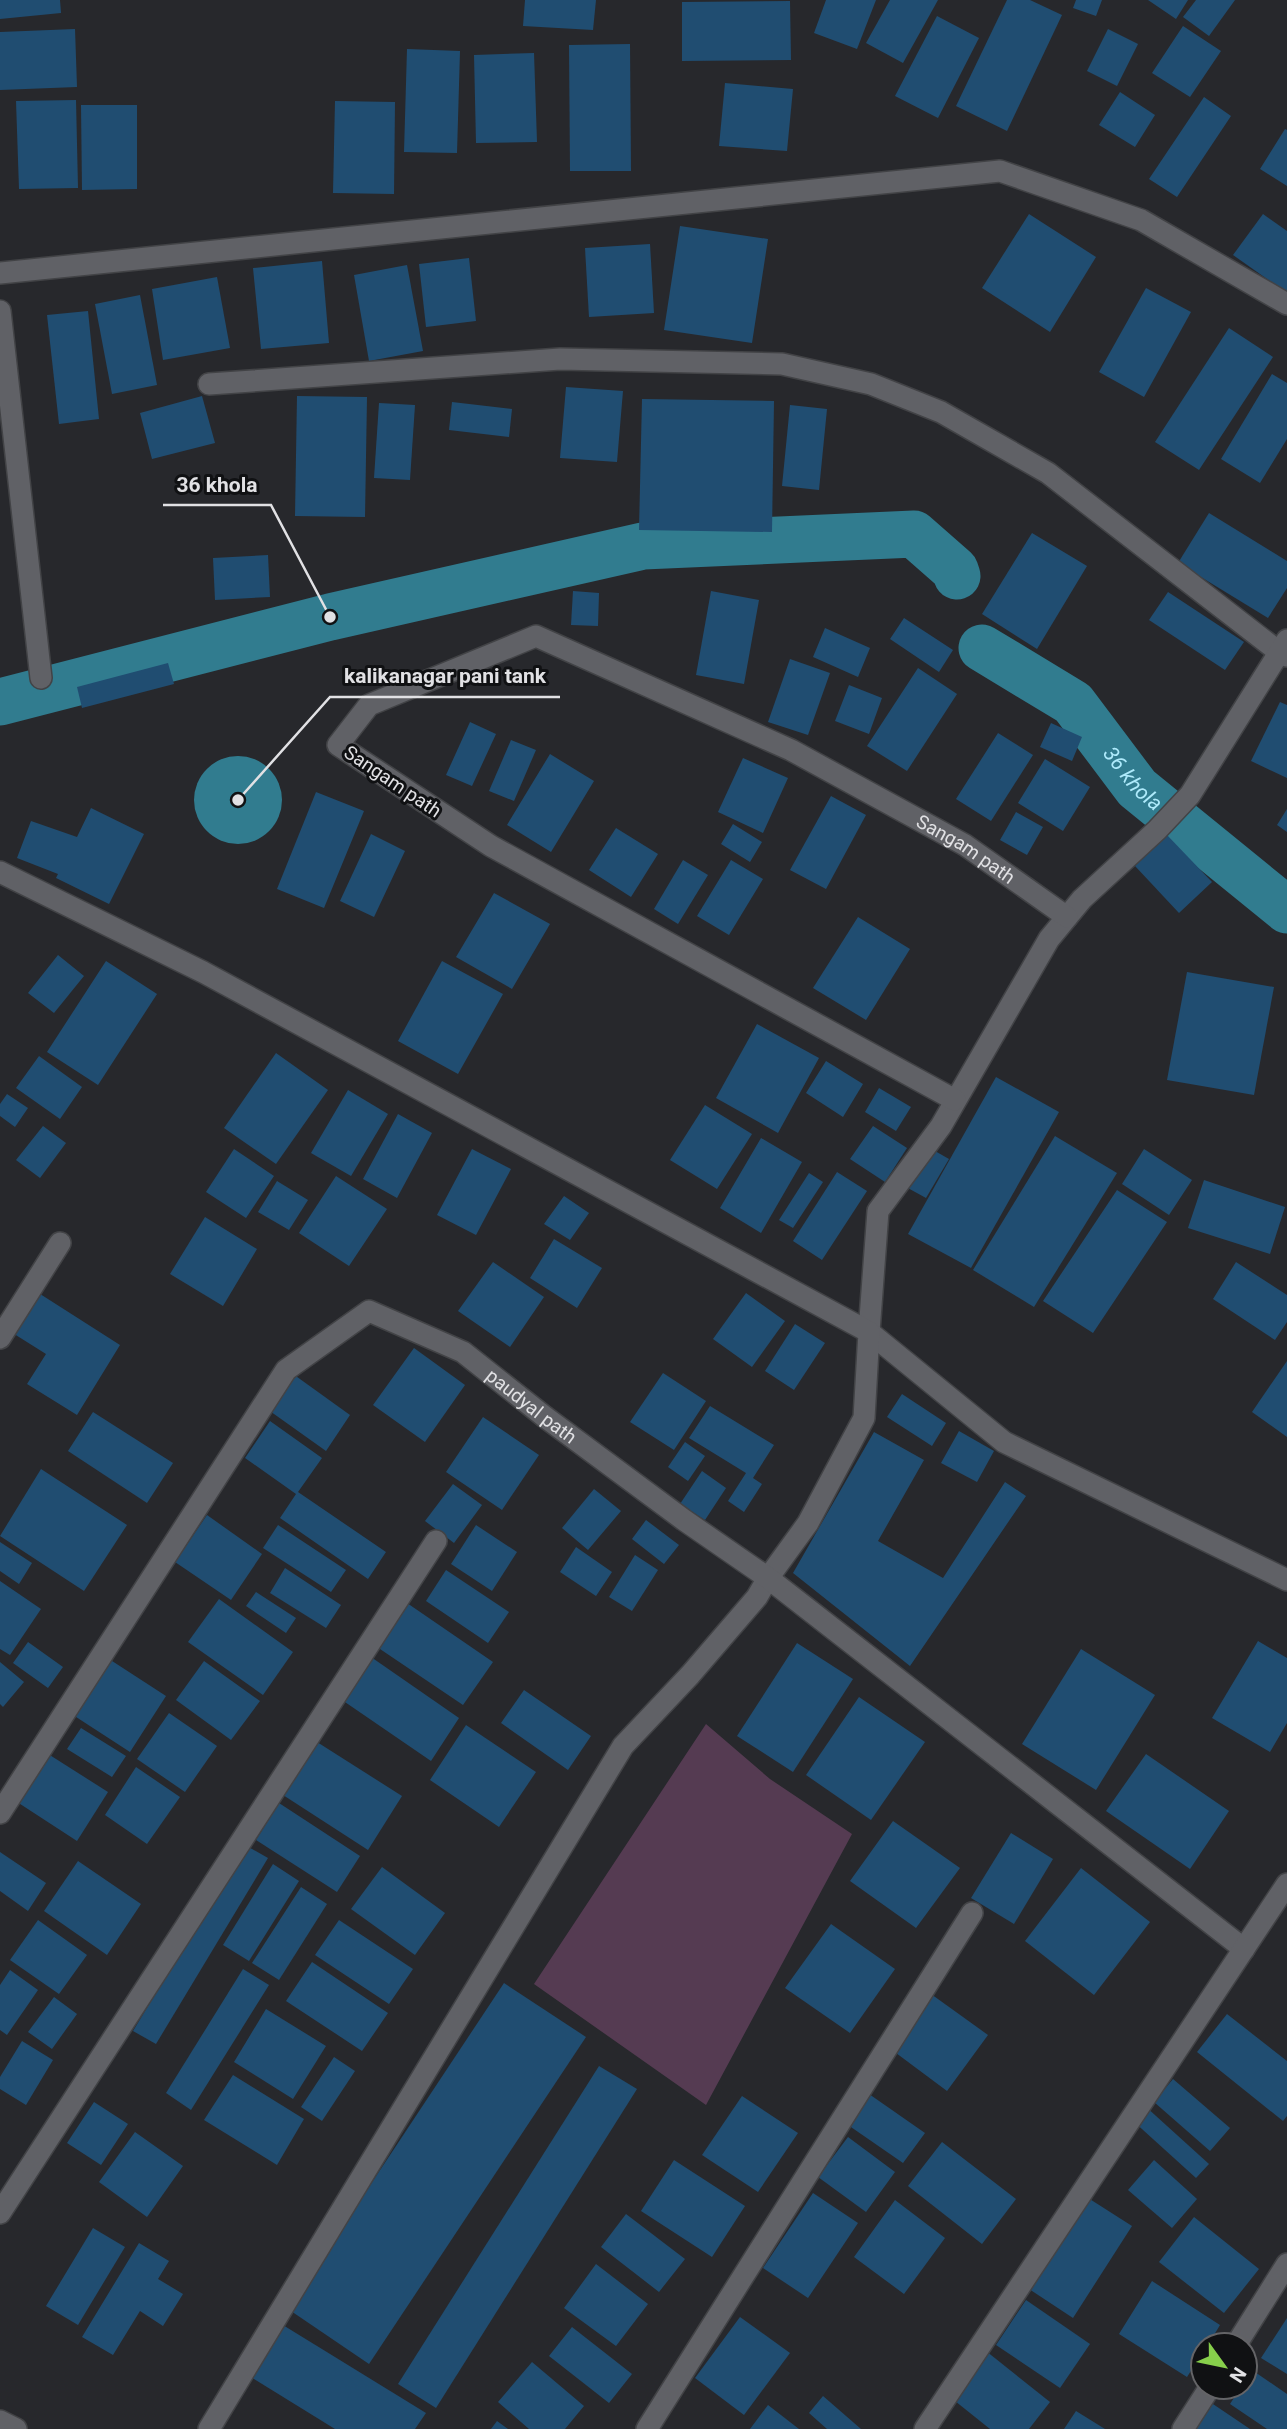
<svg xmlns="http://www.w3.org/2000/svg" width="1287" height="2429" font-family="Roboto,sans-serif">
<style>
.green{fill:#553b52}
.water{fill:#317c8f}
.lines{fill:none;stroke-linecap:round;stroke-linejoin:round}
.canal{stroke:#317c8f;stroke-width:47}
.building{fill:#204d71}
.minor-casing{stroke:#424346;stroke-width:24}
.minor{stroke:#606166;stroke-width:21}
.labels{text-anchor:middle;stroke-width:6;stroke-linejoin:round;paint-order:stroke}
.street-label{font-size:19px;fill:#e1e1e4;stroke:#101113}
.water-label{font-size:21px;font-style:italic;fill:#aeeafb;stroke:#101113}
.leader{fill:none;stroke:#e1e1e4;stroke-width:2.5}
.callout-dot{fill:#e1e1e4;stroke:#101113;stroke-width:2.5}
.callout-label{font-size:21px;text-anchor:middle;font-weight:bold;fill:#e1e1e4;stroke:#101113;stroke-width:6;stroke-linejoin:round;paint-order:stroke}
</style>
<rect width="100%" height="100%" fill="#27282c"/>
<polygon class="green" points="706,1724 770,1779 852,1834 706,2105 534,1984"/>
<circle class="water" cx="238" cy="800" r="44"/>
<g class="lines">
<g class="canal">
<path id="s1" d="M982,648L1073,703L1137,788L1287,910"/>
<polyline points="0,702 330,617 643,546 914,534 955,570 957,576"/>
</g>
</g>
<g class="building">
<polygon points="0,0 60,0 61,13 0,19"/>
<polygon points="525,0 596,0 593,30 523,26"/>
<polygon points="826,0 876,0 857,49 814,33"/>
<polygon points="890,0 938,0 903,63 866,43"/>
<polygon points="1007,0 1030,0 1062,15 1007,131 956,106"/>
<polygon points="1076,0 1102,0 1096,16 1073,8"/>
<polygon points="1148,0 1188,0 1176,19"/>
<polygon points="1196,0 1235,0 1209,36 1183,17"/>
<polygon points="790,1 791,60 682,61 682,2"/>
<polygon points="937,16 979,38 938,118 895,96"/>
<polygon points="1183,26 1221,51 1190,97 1152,73"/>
<polygon points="75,29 77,87 0,90 0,32"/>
<polygon points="1108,29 1138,44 1117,86 1087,71"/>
<polygon points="630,44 631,171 570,171 569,45"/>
<polygon points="407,49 460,51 457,153 404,152"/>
<polygon points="534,53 537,142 476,143 474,55"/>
<polygon points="725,83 793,89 787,151 719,146"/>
<polygon points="1120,92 1155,115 1135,147 1099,125"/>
<polygon points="1204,97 1231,116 1177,197 1149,179"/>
<polygon points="76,100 78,188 19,189 16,101"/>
<polygon points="335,101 395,102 394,194 333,193"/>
<polygon points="81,105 137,105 137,189 82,190"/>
<polygon points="1285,129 1287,130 1287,186 1260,169"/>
<polygon points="1029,214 1096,257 1050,332 982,288"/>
<polygon points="1263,214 1287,231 1287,293 1233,255"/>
<polygon points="680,226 768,239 752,343 664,330"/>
<polygon points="650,244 654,313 589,317 585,248"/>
<polygon points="469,258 476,321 426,327 419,264"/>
<polygon points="322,261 329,343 261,349 253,268"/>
<polygon points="407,265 423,351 369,361 354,275"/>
<polygon points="217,277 230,348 163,360 152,289"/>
<polygon points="1146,288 1191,312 1144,397 1099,372"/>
<polygon points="140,295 157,385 112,394 95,304"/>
<polygon points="88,311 99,419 59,424 47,315"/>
<polygon points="1229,328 1273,357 1199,470 1155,442"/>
<polygon points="1272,374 1287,383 1287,439 1260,483 1221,459"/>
<polygon points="566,387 623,391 617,462 560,458"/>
<polygon points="202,396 215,443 152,459 140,413"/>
<polygon points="297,396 367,397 365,517 295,516"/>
<polygon points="642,399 774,401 772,532 639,530"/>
<polygon points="452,402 512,409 509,437 449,430"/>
<polygon points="379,403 415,405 410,480 374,478"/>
<polygon points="790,405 827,409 819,490 782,486"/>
<polygon points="1209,513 1287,561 1287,588 1268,618 1178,563"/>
<polygon points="1032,533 1087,566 1037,649 982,614"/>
<polygon points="268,555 270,597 215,600 213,558"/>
<polygon points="573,591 599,593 598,626 571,625"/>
<polygon points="711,591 759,600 744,684 696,675"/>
<polygon points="1168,592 1244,642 1225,670 1149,620"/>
<polygon points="904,618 953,650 939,672 890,639"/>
<polygon points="825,628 870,648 858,677 813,657"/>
<polygon points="790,659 830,673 808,735 768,722"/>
<polygon points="168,663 174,684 82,708 77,687"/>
<polygon points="918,668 957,694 907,771 867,746"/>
<polygon points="849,685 882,698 869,734 835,721"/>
<polygon points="1280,702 1287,705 1287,778 1251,761"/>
<polygon points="470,722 496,734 472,786 446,775"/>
<polygon points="1051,723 1082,737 1072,761 1040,747"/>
<polygon points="998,733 1033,755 991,821 956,799"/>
<polygon points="511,740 536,750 514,801 489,791"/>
<polygon points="550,754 594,781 551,852 507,825"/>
<polygon points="743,758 788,778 763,833 718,812"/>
<polygon points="1045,759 1090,787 1063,831 1018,803"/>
<polygon points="316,792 364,811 324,908 277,889"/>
<polygon points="831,796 866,815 826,889 790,870"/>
<polygon points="91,808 144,834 109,904 56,878 58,874 17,858 31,821 77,837"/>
<polygon points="1287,809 1287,832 1277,825"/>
<polygon points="1016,812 1043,827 1027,855 1000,840"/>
<polygon points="733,824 762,842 750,862 721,844"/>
<polygon points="616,828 658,854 631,897 589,870"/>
<polygon points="371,834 405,851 374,917 340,901"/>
<polygon points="1167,835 1212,882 1179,913 1135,866"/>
<polygon points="683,860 708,875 678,924 654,909"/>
<polygon points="731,860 763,879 729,935 697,916"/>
<polygon points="494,893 550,924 512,989 456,957"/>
<polygon points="858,917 910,949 866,1020 813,988"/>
<polygon points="58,955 84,976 54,1013 28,993"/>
<polygon points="106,961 157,994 98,1085 47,1052"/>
<polygon points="442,961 503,994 458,1074 398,1041"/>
<polygon points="1187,972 1274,987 1254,1095 1167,1080"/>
<polygon points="757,1024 819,1058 778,1133 716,1098"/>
<polygon points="276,1053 328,1090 276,1164 224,1128"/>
<polygon points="39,1056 82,1087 60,1119 16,1088"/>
<polygon points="826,1061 863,1084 843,1117 806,1093"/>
<polygon points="996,1077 1059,1112 971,1268 908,1234"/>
<polygon points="879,1088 911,1107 896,1131 865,1112"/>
<polygon points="348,1090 388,1114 351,1176 311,1153"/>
<polygon points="7,1094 28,1108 15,1127 0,1116 0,1104"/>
<polygon points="705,1105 752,1134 717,1189 670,1160"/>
<polygon points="398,1114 432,1133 397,1198 363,1179"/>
<polygon points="43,1126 66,1143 40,1178 16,1160"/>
<polygon points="873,1126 907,1148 885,1182 850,1159"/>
<polygon points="1055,1136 1117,1173 1034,1307 973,1270"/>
<polygon points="761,1138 802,1162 761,1233 720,1208"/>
<polygon points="928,1147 949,1159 926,1198 906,1187"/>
<polygon points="234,1149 274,1176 246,1218 206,1192"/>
<polygon points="472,1149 511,1169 476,1235 437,1215"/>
<polygon points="1144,1149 1192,1180 1169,1215 1122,1184"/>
<polygon points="837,1172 867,1191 822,1260 793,1241"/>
<polygon points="809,1173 823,1182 793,1228 779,1220"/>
<polygon points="336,1176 387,1209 349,1266 299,1233"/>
<polygon points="1204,1180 1285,1207 1270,1254 1188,1228"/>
<polygon points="277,1181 308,1200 289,1230 258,1212"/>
<polygon points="1117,1190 1167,1222 1093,1333 1043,1301"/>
<polygon points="564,1196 589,1213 570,1240 544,1224"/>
<polygon points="205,1217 257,1249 223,1306 170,1274"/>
<polygon points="554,1239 602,1268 577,1308 530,1278"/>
<polygon points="493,1262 544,1297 510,1347 458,1311"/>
<polygon points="1236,1262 1287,1295 1287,1322 1275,1340 1213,1299"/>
<polygon points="37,1292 120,1345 77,1415 27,1384 46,1354 11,1332"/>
<polygon points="746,1293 785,1321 752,1367 713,1339"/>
<polygon points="795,1324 825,1343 794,1390 765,1371"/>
<polygon points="414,1348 465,1385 425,1442 373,1405"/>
<polygon points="1287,1361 1287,1437 1252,1412"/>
<polygon points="663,1373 706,1401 674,1450 630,1422"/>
<polygon points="293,1374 350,1415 326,1451 267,1409"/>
<polygon points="902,1394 946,1423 932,1446 887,1417"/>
<polygon points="710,1406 774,1445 753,1478 762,1484 744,1512 728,1501 746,1473 689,1438"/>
<polygon points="93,1412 173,1463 147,1503 68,1451"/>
<polygon points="483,1417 539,1455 502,1510 446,1472"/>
<polygon points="270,1421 322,1458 298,1492 386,1552 368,1579 280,1518 296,1494 245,1458"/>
<polygon points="959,1431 994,1451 977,1482 941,1463"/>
<polygon points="874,1432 924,1460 878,1541 943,1578 1005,1482 1026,1496 910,1666 793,1573"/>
<polygon points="685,1442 705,1456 688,1481 668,1467"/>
<polygon points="41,1469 127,1525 84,1591 0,1536"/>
<polygon points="702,1471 726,1488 705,1520 680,1504"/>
<polygon points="453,1484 482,1505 454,1543 425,1521"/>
<polygon points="594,1489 621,1511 588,1550 562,1528"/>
<polygon points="207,1515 262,1554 231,1600 175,1562"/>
<polygon points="646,1520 679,1545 664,1564 632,1539"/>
<polygon points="278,1525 346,1570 331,1592 263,1548"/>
<polygon points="476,1525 517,1552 492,1591 451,1564"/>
<polygon points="0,1542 32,1563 19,1584 0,1571"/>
<polygon points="576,1547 612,1572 596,1596 560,1572"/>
<polygon points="635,1555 658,1570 632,1611 609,1597"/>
<polygon points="285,1568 341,1605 326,1628 270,1593"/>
<polygon points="446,1570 509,1612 488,1643 426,1601"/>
<polygon points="0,1581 41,1609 10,1655 0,1649"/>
<polygon points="256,1592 296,1618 286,1633 246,1606"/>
<polygon points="219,1599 293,1652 263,1695 188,1642"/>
<polygon points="407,1603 493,1662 463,1705 377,1647"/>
<polygon points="1258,1641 1287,1658 1287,1723 1270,1752 1212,1718"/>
<polygon points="28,1642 63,1667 48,1688 13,1663"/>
<polygon points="797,1643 853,1679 793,1772 737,1736"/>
<polygon points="1081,1649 1155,1695 1096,1790 1022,1744"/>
<polygon points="371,1657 459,1718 431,1761 342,1700"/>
<polygon points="109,1659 166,1696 130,1752 73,1715"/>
<polygon points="204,1661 260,1701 231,1740 176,1700"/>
<polygon points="0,1662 24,1682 3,1707 0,1704"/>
<polygon points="524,1690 591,1736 568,1770 501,1723"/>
<polygon points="859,1697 925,1742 871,1820 806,1775"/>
<polygon points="169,1713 217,1746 185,1792 137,1759"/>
<polygon points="466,1725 536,1772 499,1827 430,1780"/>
<polygon points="81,1728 126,1756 112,1777 67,1749"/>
<polygon points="317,1742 402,1796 368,1850 283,1795"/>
<polygon points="45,1752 108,1792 77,1841 14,1800"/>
<polygon points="1146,1754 1229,1811 1190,1869 1106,1811"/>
<polygon points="136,1767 180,1797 147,1844 105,1815"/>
<polygon points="279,1803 360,1856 337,1892 256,1840"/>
<polygon points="893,1821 960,1868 916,1928 850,1881"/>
<polygon points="1011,1833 1053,1859 1014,1924 971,1898"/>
<polygon points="245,1845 268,1858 156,2044 133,2031"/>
<polygon points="0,1852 46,1883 28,1911 0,1891"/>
<polygon points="78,1861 141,1904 107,1955 44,1911"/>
<polygon points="273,1864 299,1881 249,1961 223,1945"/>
<polygon points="382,1867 445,1913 415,1955 351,1909"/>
<polygon points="1081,1868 1150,1922 1094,1995 1025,1941"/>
<polygon points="301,1887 327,1904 279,1980 252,1963"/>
<polygon points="38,1920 87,1955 59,1994 10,1960"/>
<polygon points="339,1920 413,1969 389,2004 315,1955"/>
<polygon points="831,1924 895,1969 850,2033 785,1988"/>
<polygon points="312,1962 388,2013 362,2051 286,2001"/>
<polygon points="243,1969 269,1985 191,2110 166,2093"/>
<polygon points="10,1970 38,1990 7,2035 0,2030 0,1985"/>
<polygon points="504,1983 586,2037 369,2364 288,2309"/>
<polygon points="931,1994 988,2035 947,2091 892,2050"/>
<polygon points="54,1997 77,2014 52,2049 28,2032"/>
<polygon points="266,2009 326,2046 293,2099 234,2062"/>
<polygon points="1227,2014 1287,2061 1287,2116 1283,2121 1197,2052"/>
<polygon points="22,2041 53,2060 26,2105 0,2089 0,2077"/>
<polygon points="334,2057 355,2071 322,2121 301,2107"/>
<polygon points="599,2066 637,2089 436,2408 398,2384"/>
<polygon points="233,2075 304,2119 277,2165 204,2120"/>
<polygon points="1173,2079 1230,2128 1210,2151 1154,2102"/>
<polygon points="869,2094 925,2133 903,2163 848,2125"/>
<polygon points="742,2096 798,2133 758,2192 702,2155"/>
<polygon points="94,2102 128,2124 101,2165 67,2143"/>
<polygon points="1145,2106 1209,2164 1196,2178 1132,2120"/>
<polygon points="135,2132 183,2166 147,2217 99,2182"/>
<polygon points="848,2137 895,2172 866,2212 818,2177"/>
<polygon points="942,2142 1016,2199 982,2244 908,2186"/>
<polygon points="674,2160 745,2206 712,2257 641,2211"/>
<polygon points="1154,2160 1197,2199 1172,2228 1128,2190"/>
<polygon points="813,2193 858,2223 808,2298 763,2268"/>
<polygon points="1085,2196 1132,2226 1073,2318 1026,2287"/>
<polygon points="895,2200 945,2238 904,2294 854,2257"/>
<polygon points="626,2214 685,2259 659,2292 601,2247"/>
<polygon points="1194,2217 1259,2269 1224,2313 1159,2262"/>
<polygon points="93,2228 125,2247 78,2325 46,2306"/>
<polygon points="139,2243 169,2261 158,2279 183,2294 163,2326 140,2311 113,2355 82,2337"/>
<polygon points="596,2264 648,2304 616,2346 564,2308"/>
<polygon points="1152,2281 1220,2325 1208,2345 1203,2345 1203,2352 1187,2377 1119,2334"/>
<polygon points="1026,2300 1090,2344 1060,2388 996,2345"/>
<polygon points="740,2317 790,2353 744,2415 695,2378"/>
<polygon points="1287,2318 1287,2374 1261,2358"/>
<polygon points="278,2322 426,2413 415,2429 335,2429 246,2374"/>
<polygon points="572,2327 632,2374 609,2403 549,2356"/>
<polygon points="986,2351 1050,2402 1029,2429 990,2429 950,2397"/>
<polygon points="532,2362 584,2406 565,2429 529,2429 498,2402"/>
<polygon points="1252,2370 1287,2394 1287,2429 1267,2429 1230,2404 1241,2387 1245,2387 1245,2381"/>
<polygon points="823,2396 861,2429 827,2429 809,2413"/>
<polygon points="1207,2400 1250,2429 1187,2429"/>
<polygon points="768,2405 799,2429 750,2429"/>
<polygon points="1076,2411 1105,2429 1064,2429"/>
<polygon points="497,2421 508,2429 491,2429"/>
</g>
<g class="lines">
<g class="minor-casing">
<g id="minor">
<polyline points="0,273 1000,171 1141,220 1287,304"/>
<polyline points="0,311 41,678"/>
<polyline points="209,384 560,359 782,364 871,384 941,412 1048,473 1279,652 1287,656"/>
<polyline points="1287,640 1190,795 1157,830 1082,899 1049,939 941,1126 878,1211 869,1332 1004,1442 1287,1580"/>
<polyline points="0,872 203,972 869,1332 864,1418 808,1523 768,1578 757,1597 690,1675 623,1746 209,2429"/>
<path id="s2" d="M955,1100L491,846L338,745L369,705L536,636L791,750L965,845L1067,917"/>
<polyline points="0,1338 60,1243"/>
<path id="s3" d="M0,1813L286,1370L369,1311L463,1352L545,1417L684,1520L768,1578L1244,1949"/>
<polyline points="0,2213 436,1541"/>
<polyline points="1236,2345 1287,2264"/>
<polyline points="0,2421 16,2429"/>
<polyline points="647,2429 972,1913"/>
<polyline points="925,2429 1287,1884"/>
<polyline points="1183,2429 1210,2387"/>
</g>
</g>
<use href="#minor" class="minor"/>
</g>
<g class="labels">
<g class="street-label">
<text transform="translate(393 781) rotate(34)" y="7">Sangam path</text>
<text dy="7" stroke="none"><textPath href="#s2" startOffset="1424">Sangam path</textPath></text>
<text dy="7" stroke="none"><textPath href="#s3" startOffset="819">paudyal path</textPath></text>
</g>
<g class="water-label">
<text dy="7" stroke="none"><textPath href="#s1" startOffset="203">36 khola</textPath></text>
</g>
</g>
<path class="leader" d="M330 617L271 505H163M238 800L330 697H560"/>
<g class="callout-dot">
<circle cx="330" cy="617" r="7"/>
<circle cx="238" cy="800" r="7"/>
</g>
<g class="callout-label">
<text x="217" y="492">36 khola</text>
<text x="445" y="683">kalikanagar pani tank</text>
</g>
<g transform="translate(1224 2366) rotate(123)"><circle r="33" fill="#101113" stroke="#646467" stroke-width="2"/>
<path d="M0-5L12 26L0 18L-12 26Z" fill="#87cf4b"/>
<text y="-10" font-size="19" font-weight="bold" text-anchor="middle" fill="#e1e1e4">N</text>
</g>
</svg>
